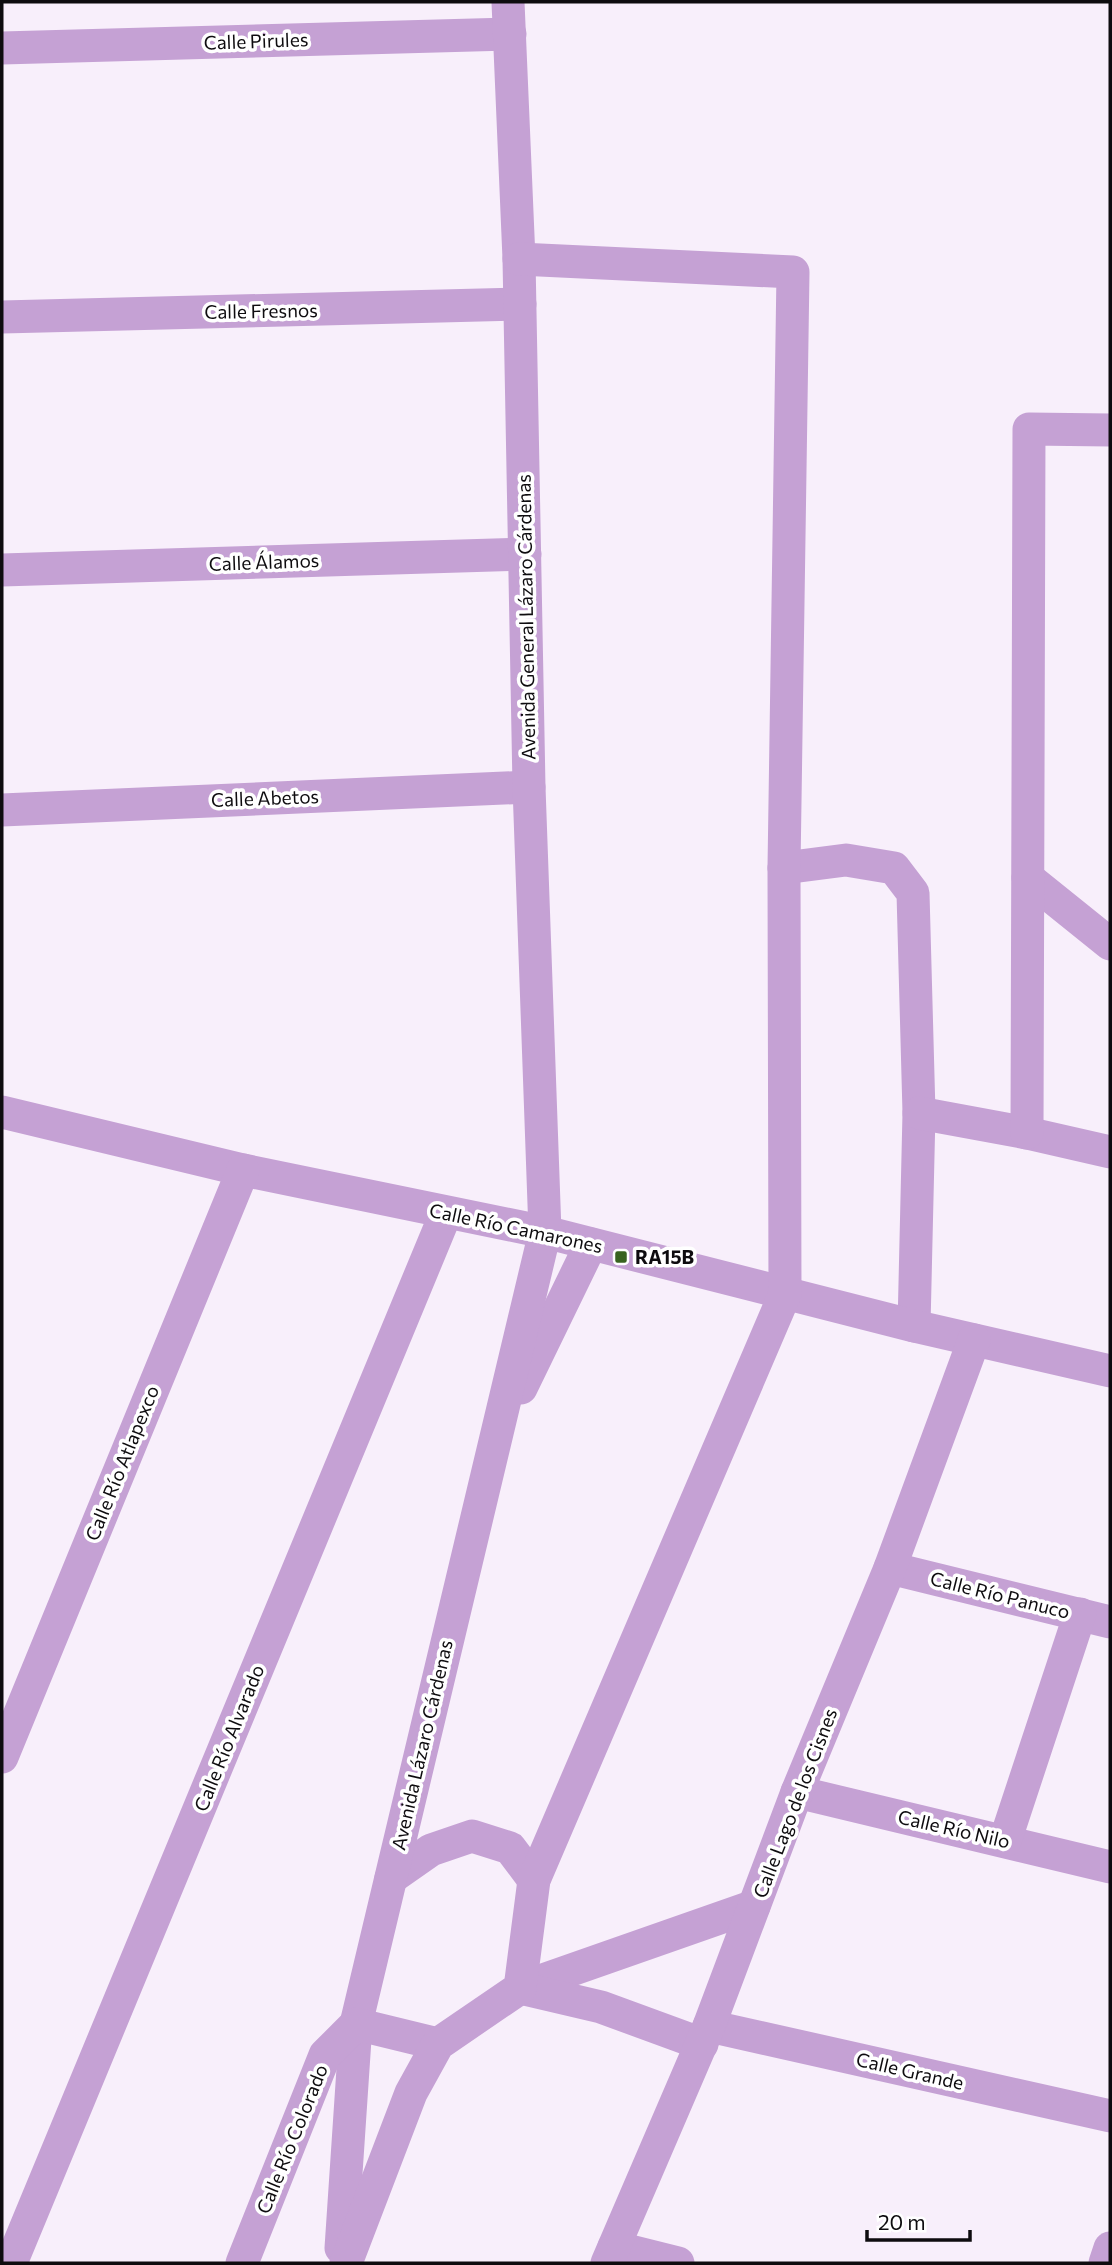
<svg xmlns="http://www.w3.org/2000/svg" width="1112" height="2265" font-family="Commissioner,sans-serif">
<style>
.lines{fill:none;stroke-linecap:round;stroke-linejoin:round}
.minor{stroke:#c5a1d4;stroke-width:33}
.poi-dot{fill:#38621f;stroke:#fff;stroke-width:2.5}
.labels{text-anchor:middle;stroke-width:7;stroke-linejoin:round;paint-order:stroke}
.street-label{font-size:19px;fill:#0e0c0f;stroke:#fff}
.poi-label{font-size:19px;font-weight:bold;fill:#0e0c0f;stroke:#fff;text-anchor:start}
</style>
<rect width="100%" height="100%" fill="#f8effb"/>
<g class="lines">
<g class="minor">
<polyline points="2,48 510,34"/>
<polyline points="2,317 520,304"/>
<polyline points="2,570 525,554"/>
<polyline points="2,810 529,787"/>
<polyline points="784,868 846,860 894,868 913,893 919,1113 914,1326"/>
<polyline points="1028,878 1110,944"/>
<polyline points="2,1112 243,1170 545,1232 914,1326 1110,1371"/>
<polyline points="919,1113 1027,1133 1110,1152"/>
<polyline points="1027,1133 1029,429 1110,430"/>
<polyline points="521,1388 591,1244"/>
<polyline points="890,1568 1110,1622"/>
<polyline points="2,1757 243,1170"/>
<polyline points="797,1792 1110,1867"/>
<polyline points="1005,1841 1080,1614"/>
<polyline points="391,1878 431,1850 472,1836 510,1848 534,1880"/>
<polyline points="520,1988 754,1906"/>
<polyline points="520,1988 601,2007 702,2044"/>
<polyline points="709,2026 1110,2116"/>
<polyline points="614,2247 678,2263"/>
<polyline points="341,2248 356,2024 545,1232 529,787 519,259 508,2"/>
<polyline points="11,2263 446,1213"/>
<polyline points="242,2263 325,2055 356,2024 438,2044"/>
<polyline points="346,2263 411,2093 438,2044 520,1988 534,1880 785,1294 784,868 793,272 519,259"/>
<polyline points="607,2263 709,2026 797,1792 890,1568 974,1340"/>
<polyline points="1105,2263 1110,2248"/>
</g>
</g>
<rect class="poi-dot" x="614" y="1250" width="14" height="14" rx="3.5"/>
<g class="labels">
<g class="street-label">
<text transform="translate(256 41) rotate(-2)" y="7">Calle Pirules</text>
<text transform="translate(261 311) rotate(-1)" y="7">Calle Fresnos</text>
<text transform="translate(264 562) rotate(-2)" y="7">Calle Álamos</text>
<text transform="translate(526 617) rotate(-91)" y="7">Avenida General Lázaro Cárdenas</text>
<text transform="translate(265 798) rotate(-2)" y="7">Calle Abetos</text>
<text transform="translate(516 1228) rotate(12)" y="7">Calle Río Camarones</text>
<text transform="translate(122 1463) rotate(-68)" y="7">Calle Río Atlapexco</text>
<text transform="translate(1000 1595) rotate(14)" y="7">Calle Río Panuco</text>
<text transform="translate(229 1738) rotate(-68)" y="7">Calle Río Alvarado</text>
<text transform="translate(422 1745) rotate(-77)" y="7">Avenida Lázaro Cárdenas</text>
<text transform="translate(795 1803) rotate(-69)" y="7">Calle Lago de los Cisnes</text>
<text transform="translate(954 1829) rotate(13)" y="7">Calle Río Nilo</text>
<text transform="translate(910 2071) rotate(13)" y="7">Calle Grande</text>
<text transform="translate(292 2139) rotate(-68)" y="7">Calle Río Colorado</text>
</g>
<g class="poi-label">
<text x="635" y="1264">RA15B</text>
</g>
</g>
<rect width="1112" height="2265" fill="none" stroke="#0e0c0f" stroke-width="7"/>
<path d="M867 2230v10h103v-10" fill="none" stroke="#0e0c0f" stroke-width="3.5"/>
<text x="878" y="2230" font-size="21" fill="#0e0c0f" stroke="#ffffff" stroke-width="5" paint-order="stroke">20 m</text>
</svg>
